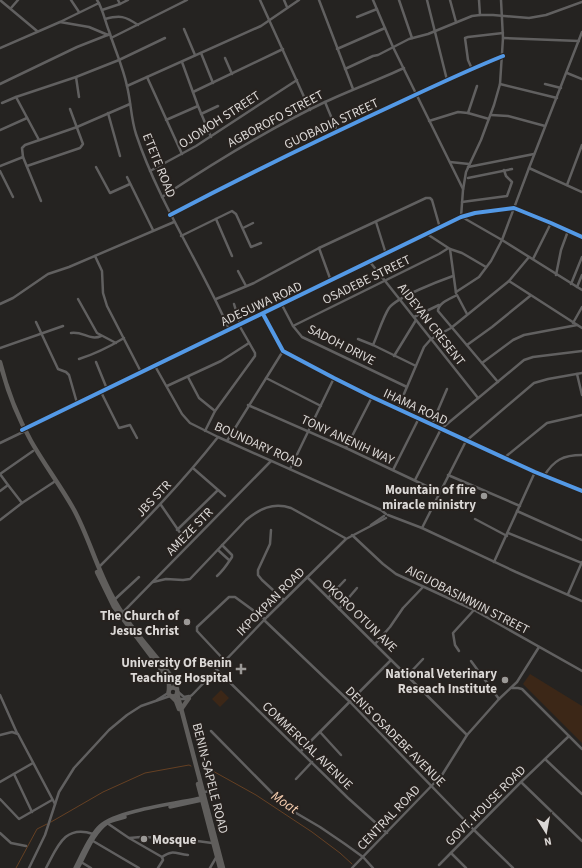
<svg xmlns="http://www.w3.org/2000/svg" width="582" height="868" font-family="'Source Sans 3',sans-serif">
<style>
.green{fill:#3c2717}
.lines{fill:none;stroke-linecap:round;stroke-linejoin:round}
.stream{stroke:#654023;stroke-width:1}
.minor{stroke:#616060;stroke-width:2.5}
.major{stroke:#636261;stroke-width:3.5}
.highway{stroke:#605e5c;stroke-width:4.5}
.cycleway-casing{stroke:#27221f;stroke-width:6}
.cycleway{stroke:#5399e6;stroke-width:4}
.poi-dot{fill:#9b9997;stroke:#27221f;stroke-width:1.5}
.labels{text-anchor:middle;stroke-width:4;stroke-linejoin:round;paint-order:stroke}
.street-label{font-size:13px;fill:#dbd8d6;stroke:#27221f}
.poi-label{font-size:13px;font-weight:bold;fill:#dbd8d6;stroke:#27221f;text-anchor:end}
.water-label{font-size:14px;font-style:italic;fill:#f9d0b2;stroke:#27221f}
</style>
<rect width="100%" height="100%" fill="#252321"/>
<g class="green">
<polygon points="530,674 582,706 582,743 523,684"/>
<polygon points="221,690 229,698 220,707 212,699"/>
</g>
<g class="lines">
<g class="stream">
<polyline points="202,765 256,795 312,832 340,853 352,864"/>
<polyline points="51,822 103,792 145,773 189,765 191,766"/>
<polyline points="16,868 37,829 47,824"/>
</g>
<g class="minor">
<polyline points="0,0 37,31"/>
<polyline points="71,0 79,12"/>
<path d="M97,0C103,9 105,21 109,31C115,50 123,67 127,86C131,102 131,119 136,134C159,203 200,263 229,329"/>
<polyline points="118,0 120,4"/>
<polyline points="260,0 310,110"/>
<polyline points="284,0 287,7"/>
<polyline points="319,0 353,89"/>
<polyline points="373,0 393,47 463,189"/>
<polyline points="399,0 412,38"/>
<polyline points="427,0 447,80"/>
<polyline points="450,0 456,22"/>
<polyline points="479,0 480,15"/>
<polyline points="11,8 18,0"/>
<polyline points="102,10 120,4 128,0"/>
<polyline points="357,17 377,9"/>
<path d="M105,19C120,15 125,16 138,25"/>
<polyline points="60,22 89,27 108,35"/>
<polyline points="184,29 195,55"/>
<polyline points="111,38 187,0"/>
<polyline points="503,38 579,41"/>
<polyline points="0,48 60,22 99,3"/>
<polyline points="337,49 385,28"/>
<polyline points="201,53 213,83"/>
<polyline points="225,58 232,74"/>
<polyline points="182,62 198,106 211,137"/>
<polyline points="345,69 373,56 378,55 409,39 428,34 472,16 480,15 493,15 529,18 546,15 582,2"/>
<polyline points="472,69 468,60 465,38 468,37 503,33"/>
<polyline points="567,73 582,79"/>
<polyline points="76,77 79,97"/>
<polyline points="147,77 182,154"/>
<polyline points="0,84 77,47 110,34"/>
<polyline points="500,84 557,98"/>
<polyline points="545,84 561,88"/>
<polyline points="127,86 261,26 299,0"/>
<polyline points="193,92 283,49"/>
<polyline points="325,102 337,131"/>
<polyline points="2,103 16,97"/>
<polyline points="108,113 120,156"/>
<polyline points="468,113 477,86"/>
<polyline points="201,114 218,106"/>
<polyline points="491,115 508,116 545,126"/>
<polyline points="166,120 198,106"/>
<polyline points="429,121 458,112 468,113 489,119"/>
<polyline points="0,130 27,118"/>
<polyline points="39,140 16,97 76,77 119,60 165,38"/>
<polyline points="450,162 469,164"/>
<polyline points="0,166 23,157"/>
<polyline points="27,166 80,148 83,144 70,109"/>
<polyline points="96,167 110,193 130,184"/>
<polyline points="468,167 534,154"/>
<polyline points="529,168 582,192"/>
<polyline points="0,171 13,197"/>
<polyline points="150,171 196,146 297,80"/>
<polyline points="127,177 153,230"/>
<polyline points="468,178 512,169"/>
<polyline points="567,185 582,145"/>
<path d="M162,197C215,162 268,129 325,102C351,90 378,80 404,68"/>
<polyline points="41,201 23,157 22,148 25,145 77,127 130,104"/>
<polyline points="462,202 507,196 512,182 506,176 504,170"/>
<path d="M170,215C246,175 322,138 400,102C434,86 468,70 503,56"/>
<polyline points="461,217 463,190 466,172 481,140 494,105 500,84 503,38 501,0"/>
<polyline points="462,217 502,240 582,290"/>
<polyline points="216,219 232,256"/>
<polyline points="376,222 386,254"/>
<polyline points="243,228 253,223"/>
<polyline points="427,234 450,249 456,293"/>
<polyline points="181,236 232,211 236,214 251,247 261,243"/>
<polyline points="319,248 331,281"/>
<polyline points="450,249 462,253 486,267"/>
<polyline points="95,256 102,271 103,293 107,306 141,372"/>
<polyline points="533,259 551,223"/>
<polyline points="370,262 478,398"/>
<polyline points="238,271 246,286"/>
<polyline points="556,275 561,250 568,231"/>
<polyline points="509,281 582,328"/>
<polyline points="571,284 582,257"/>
<polyline points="577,287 582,275"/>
<polyline points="456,292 479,277 491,261 502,240 529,168 582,32"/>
<polyline points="78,299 97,333 116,343"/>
<polyline points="216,299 254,283 319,248 426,198 430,198 432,200 440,228"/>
<polyline points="0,304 13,298 48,274 69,267 174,222"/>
<polyline points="234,304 240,324"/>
<polyline points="282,305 293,326 302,337 407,387"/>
<polyline points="263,314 283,351 334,378 372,397 535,472 582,491"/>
<path d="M467,314L457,295C450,299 438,303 438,311L498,382"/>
<polyline points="414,317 439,305"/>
<polyline points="36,322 58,369 66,372 69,375 77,403"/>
<polyline points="573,323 582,307"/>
<polyline points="293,326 439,254 447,249"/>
<path d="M71,333C83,331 90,341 101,336"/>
<polyline points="358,339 373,345 416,366"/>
<path d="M373,345C378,334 383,317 389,308C397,297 439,281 453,276"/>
<polyline points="467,345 492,327 530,296"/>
<polyline points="0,348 63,326"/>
<polyline points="394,356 416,320"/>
<path d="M79,359C95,354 109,347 124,338"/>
<polyline points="96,362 107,389"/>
<polyline points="482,363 513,340 524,335 577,325"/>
<polyline points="155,366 182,414 190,423 218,437 381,510 386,514"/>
<polyline points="577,374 582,395"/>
<polyline points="188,377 199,398 215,411"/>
<polyline points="266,378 321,406"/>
<polyline points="167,386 221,361 249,343"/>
<polyline points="101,392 119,428 130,425 137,438"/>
<polyline points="248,405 346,448 439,492"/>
<polyline points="398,408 424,347 431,339 451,328 509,281 529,257"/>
<polyline points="432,424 447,389"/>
<polyline points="22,430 461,217 475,213 514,208 551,223 582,237"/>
<polyline points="205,431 215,411 255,356 255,353 239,325"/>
<polyline points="227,441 283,351"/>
<polyline points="0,443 25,431"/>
<polyline points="346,448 372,397"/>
<polyline points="504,458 547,423 582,415"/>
<polyline points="194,469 225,496"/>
<polyline points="290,469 334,378"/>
<polyline points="393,470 419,418"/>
<polyline points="0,474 33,451"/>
<polyline points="0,474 8,485 0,491"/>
<polyline points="448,475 520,506"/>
<path d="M544,476C554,460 563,455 582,455"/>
<polyline points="415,480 441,429 524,360 533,357 582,351"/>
<polyline points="8,485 22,503"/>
<polyline points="161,505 183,537"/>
<polyline points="517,511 582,540"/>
<polyline points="388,515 422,528 516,572 582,601"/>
<polyline points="475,519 507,536"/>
<polyline points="0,520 22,503 54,482"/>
<polyline points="371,525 384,516"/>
<polyline points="422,528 466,441 534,383 548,379 582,373"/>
<polyline points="177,530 218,490"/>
<polyline points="271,530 270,544 258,570 258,575 262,580 284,600"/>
<polyline points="508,533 582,563"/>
<polyline points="352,535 383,564 396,574 474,610 582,671"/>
<polyline points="218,550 229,560"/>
<polyline points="494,562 535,472"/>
<path d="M99,567C141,525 181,484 218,437"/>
<path d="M217,576C224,570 228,563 232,557V555L222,545"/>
<polyline points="307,577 467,735"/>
<path d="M153,582L166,579L183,580L190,579L246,520C259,509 273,502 291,508L345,538"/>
<polyline points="568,594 582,562"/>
<polyline points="328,598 345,580"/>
<polyline points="113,601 139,577"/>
<polyline points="339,609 357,588"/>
<polyline points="122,613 271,461"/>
<polyline points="264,620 350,702 474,830 513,868"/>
<polyline points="375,644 390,627 403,608 423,587"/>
<polyline points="459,651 455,645 453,633 474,610"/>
<polyline points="225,661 197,631 197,627 229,597 235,597 265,619"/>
<polyline points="471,661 499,699"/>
<polyline points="217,670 348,798 387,833"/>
<polyline points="407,676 423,659"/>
<polyline points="512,688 518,688 522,689 582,749"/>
<polyline points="177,691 184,697 189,696"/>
<polyline points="0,695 17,733"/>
<polyline points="179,699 186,699 192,695 267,617 346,539 386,518"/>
<polyline points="157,700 168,693"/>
<polyline points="211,731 278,799 291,810 320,827 345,844 363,857 373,868"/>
<polyline points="320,732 341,755"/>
<polyline points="0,735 12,732 18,734 55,804"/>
<polyline points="301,751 391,660"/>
<polyline points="545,759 582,794"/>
<polyline points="14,774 32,812"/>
<polyline points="296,779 312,762"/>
<polyline points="0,782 33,763"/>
<polyline points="521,782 582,841"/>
<polyline points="204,792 217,790"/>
<polyline points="0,799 19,819 52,800"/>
<polyline points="107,823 129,838 162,857 163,860 158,868"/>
<polyline points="0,833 11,843 26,846"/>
<polyline points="129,838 141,837 175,838 212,843"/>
<polyline points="93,841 139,868"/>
<polyline points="451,853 466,868"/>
<path d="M162,857C173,849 176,854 188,855"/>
<polyline points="81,862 91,868"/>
<polyline points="439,865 521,782 569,736"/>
<polyline points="29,868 45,835 59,792 74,768 109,730 127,715 141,706 170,696"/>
<path d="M46,868C57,848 64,824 93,834"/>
<polyline points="210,868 217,856"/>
<polyline points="352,868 442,775 467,735 499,699 517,682 539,647"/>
</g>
<g class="major">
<polyline points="170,807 202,800"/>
<path d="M75,868C82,855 89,836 100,826C116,811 178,803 201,798"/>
<path d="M78,868C86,854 93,833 107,823C113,820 119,819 125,817"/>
</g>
<g class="highway">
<path d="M0,362C7,390 17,416 31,441C44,464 60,485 73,508C88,535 96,566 111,594C125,622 149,647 168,672L173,679L177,689"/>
<polyline points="97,572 114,607 166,676 169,683 169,690"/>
<circle cx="173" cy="692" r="4.5"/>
<polyline points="177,693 223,868"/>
<polyline points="172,697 176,701 179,709"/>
<polyline points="182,708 189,698"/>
<polyline points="198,784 220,868"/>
</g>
<g class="cycleway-casing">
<g id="cycleway">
<path d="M170,215C246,175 322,138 400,102C434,86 468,70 503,56"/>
<polyline points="263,314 283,351 334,378 372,397 535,472 582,491"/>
<polyline points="22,430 461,217 475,213 514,208 551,223 582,237"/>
</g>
</g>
<use href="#cycleway" class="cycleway"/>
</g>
<g class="poi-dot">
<circle cx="484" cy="496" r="4"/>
<circle cx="187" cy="622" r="4"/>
<path d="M239 663h4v4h4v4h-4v4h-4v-4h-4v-4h4z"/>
<circle cx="505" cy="680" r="4"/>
<circle cx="144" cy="839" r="4"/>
</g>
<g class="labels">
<g class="street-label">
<text transform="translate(275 118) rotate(-28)" y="5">AGBOROFO STREET</text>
<text transform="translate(219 119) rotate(-33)" y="5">OJOMOH STREET</text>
<text transform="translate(331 123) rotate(-25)" y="5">GUOBADIA STREET</text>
<text transform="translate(160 165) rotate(68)" y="5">ETETE ROAD</text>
<text transform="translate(366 279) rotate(-26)" y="5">OSADEBE STREET</text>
<text transform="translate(261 303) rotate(-25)" y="5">ADESUWA ROAD</text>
<text transform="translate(432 324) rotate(52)" y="5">AIDEYAN CRESENT</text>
<text transform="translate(342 344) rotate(27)" y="5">SADOH DRIVE</text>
<text transform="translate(416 406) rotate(25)" y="5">IHAMA ROAD</text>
<text transform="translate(348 439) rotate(25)" y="5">TONY ANENIH WAY</text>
<text transform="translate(259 444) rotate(24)" y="5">BOUNDARY ROAD</text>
<text transform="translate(153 498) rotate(-47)" y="5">JBS STR</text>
<text transform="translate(189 531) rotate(-46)" y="5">AMEZE STR</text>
<text transform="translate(468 599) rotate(27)" y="5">AIGUOBASIMWIN STREET</text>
<text transform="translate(270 601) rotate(-45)" y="5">IKPOKPAN ROAD</text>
<text transform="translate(360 615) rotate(44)" y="5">OKORO OTUN AVE</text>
<text transform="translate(396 736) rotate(45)" y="5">DENIS OSADEBE AVENUE</text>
<text transform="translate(308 745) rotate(44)" y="5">COMMERCIAL AVENUE</text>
<text transform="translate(211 778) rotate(76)" y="5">BENIN-SAPELE ROAD</text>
<text transform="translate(485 805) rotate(-45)" y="5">GOVT. HOUSE ROAD</text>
<text transform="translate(388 817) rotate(-46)" y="5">CENTRAL ROAD</text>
</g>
<g class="poi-label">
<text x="476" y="494">Mountain of fire<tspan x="476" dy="15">miracle ministry</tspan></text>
<text x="179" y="620">The Church of<tspan x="179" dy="15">Jesus Christ</tspan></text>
<text x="232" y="667">University Of Benin<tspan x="232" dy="15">Teaching Hospital</tspan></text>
<text x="497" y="678">National Veterinary<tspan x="497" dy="15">Reseach Institute</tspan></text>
<text x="152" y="844" text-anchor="start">Mosque</text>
</g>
<g class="water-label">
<text transform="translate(285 802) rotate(34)" y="5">Moat</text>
</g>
</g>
<g transform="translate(546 832) rotate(169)" stroke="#27221f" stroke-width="3" paint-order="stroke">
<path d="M0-3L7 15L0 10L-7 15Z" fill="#dbd8d6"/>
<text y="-6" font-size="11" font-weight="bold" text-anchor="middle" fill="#dbd8d6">N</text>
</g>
</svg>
